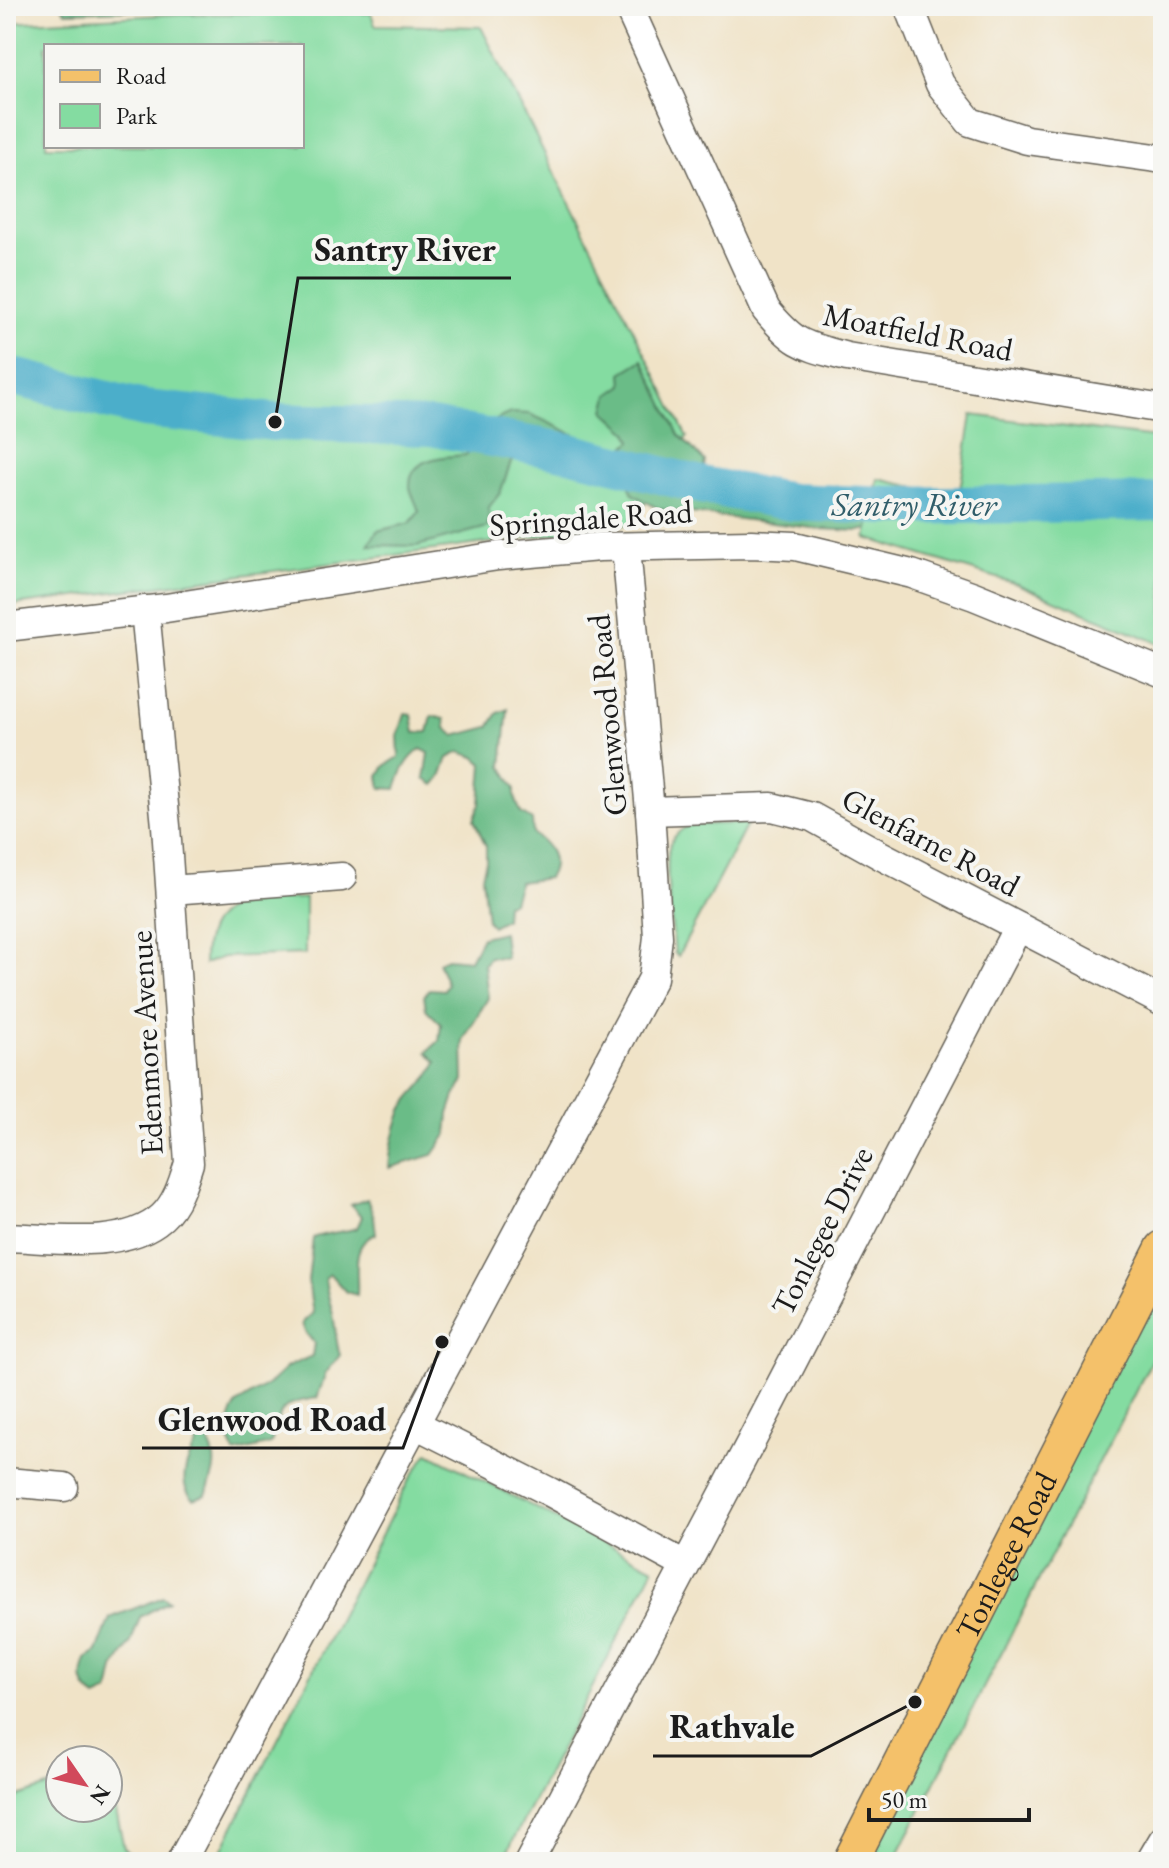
<svg xmlns="http://www.w3.org/2000/svg" width="1169" height="1868" font-family="'EB Garamond',serif">
<style>
.green{fill:#84dca1;stroke:#507c5e;stroke-width:2;fill-rule:evenodd}
.forest{fill:#6bbc87;stroke:#446c52;stroke-width:2}
.lines{fill:none;stroke-linecap:round;stroke-linejoin:round}
.river{stroke:#4baeca;stroke-width:38}
.minor-casing{stroke:#666258;stroke-width:31}
.major-casing{stroke:#666258;stroke-width:37}
.minor{stroke:#fff;stroke-width:28}
.major{stroke:#f4c16a;stroke-width:34}
.labels{text-anchor:middle;stroke-width:8;stroke-linejoin:round;paint-order:stroke}
.street-label{font-size:32px;fill:#1c1c1c;stroke:#f6f6f2}
.water-label{font-size:34px;font-style:italic;fill:#315e6a;stroke:#f6f6f2}
.leader{fill:none;stroke:#1c1c1c;stroke-width:3}
.callout-dot{fill:#1c1c1c;stroke:#f6f6f2;stroke-width:3}
.callout-label{font-size:34px;text-anchor:middle;font-weight:bold;fill:#1c1c1c;stroke:#f6f6f2;stroke-width:8;stroke-linejoin:round;paint-order:stroke}
</style>
<rect width="100%" height="100%" fill="#f6f6f2"/>
<filter id="ink" filterUnits="userSpaceOnUse"><feTurbulence type="fractalNoise" baseFrequency=".0125" numOctaves="2"/><feDisplacementMap in="SourceGraphic" scale="16" xChannelSelector="R" yChannelSelector="G"/><feConvolveMatrix kernelMatrix="1 2 1 2 8 2 1 2 1" color-interpolation-filters="sRGB"/></filter>
<filter id="wash" filterUnits="userSpaceOnUse"><feTurbulence type="fractalNoise" baseFrequency=".006" numOctaves="4" result="noise"/><feDisplacementMap in="SourceGraphic" scale="32" xChannelSelector="R" yChannelSelector="G"/><feGaussianBlur stdDeviation="1.8" result="paint"/><feColorMatrix in="noise" values="0 0 0 0 0 0 0 0 0 0 0 0 0 0 0 0 0 1.4 0 .05"/><feComposite in="paint" operator="in"/></filter>
<g filter="url(#wash)">
<rect width="100%" height="100%" fill="#f0e3c7"/>
<g class="green">
<path d="M371,13L375,25L481,27L687,437L632,524L6,606V23L182,14ZM46,46H302V146H46Z"/>
<polygon points="972,415 1163,439 1163,645 1017,584 866,538 878,479 959,496"/>
<path d="M748,823L678,956L675,954C673,931 662,860 671,842C675,834 682,829 689,825Z"/>
<path d="M305,898V954L223,957L204,964C203,895 252,902 305,898Z"/>
<polygon points="1163,1249 1163,1338 894,1862 850,1862"/>
<polygon points="428,1453 654,1568 502,1862 216,1862 409,1480"/>
<polygon points="108,1774 124,1848 138,1862 6,1862 6,1801 60,1783 60,1808 108,1808"/>
</g>
<g class="forest">
<polygon points="62,6 184,6 179,9 65,12"/>
<polygon points="643,360 679,435 705,461 703,471 820,491 874,497 868,529 860,531 820,529 659,509 633,494 624,473 625,447 632,441 628,432 605,411 609,395 623,385 622,373"/>
<path d="M511,413L530,414L584,439L588,467L578,468L543,455L518,457L511,462L500,493L489,507L488,527L417,546L368,545L377,531L410,523L419,512C417,504 411,494 410,487C409,456 445,457 466,455C479,436 488,421 511,413Z"/>
<path d="M508,709L502,766L515,788V797L521,813L532,820L533,834C549,844 560,860 548,878L519,882L513,902L506,904L505,919L492,926L487,920L482,876L486,861V846L474,820L480,804L483,764L475,757L460,752L448,758L441,777L434,785L425,779L429,753L421,749C406,760 401,772 396,789L381,788L379,776L385,766L399,757L398,736L405,714L412,715L415,733L428,732L432,716L445,719L446,728L455,736L489,727L498,713Z"/>
<path d="M503,932L506,958L490,957L484,964L488,998L463,1040L464,1081L455,1096L449,1114L447,1135L433,1155L389,1168C390,1149 395,1128 402,1110C410,1094 428,1083 437,1062L427,1052L439,1041L441,1024L426,1009L424,996L429,989L444,990L447,984L438,962L447,958L470,960L482,937Z"/>
<path d="M367,1199L374,1217L376,1234C349,1244 359,1271 357,1295L346,1292L330,1274L325,1278C326,1290 329,1299 332,1310C336,1325 335,1340 340,1355L326,1373L317,1398C277,1404 281,1409 271,1444L235,1453L226,1434L231,1415L237,1404L270,1383L287,1367L312,1356L314,1343L305,1332L302,1323L313,1313L308,1281L313,1238C328,1232 342,1233 357,1228L362,1217L351,1205Z"/>
<path d="M198,1430L206,1431C207,1439 209,1443 212,1450C218,1466 211,1481 206,1495L194,1499C176,1485 187,1460 197,1444L195,1438Z"/>
<path d="M163,1597L169,1601L140,1617L131,1642L114,1669L109,1692L96,1698C80,1687 80,1676 86,1659L97,1652L110,1618Z"/>
</g>
<g class="lines">
<polyline class="river" points="6,375 144,409 275,422 431,427 569,452 701,485 792,502 890,506 1163,502"/>
</g>
</g>
<g filter="url(#ink)">
<g class="lines">
<g class="minor-casing">
<g id="minor">
<path d="M628,6L766,310C796,346 803,345 847,357L1163,409"/>
<polyline points="909,6 940,84 970,122 1027,140 1163,159"/>
<polyline points="6,627 166,608 498,556 599,547 751,544 795,546 912,574 974,596 1163,673"/>
<polyline points="650,811 772,807 812,817 882,856 1163,1002"/>
<polyline points="171,890 342,877"/>
<path d="M6,1237C53,1238 124,1251 162,1217C177,1203 183,1182 189,1163L166,826L145,610"/>
<polyline points="415,1424 550,1492 685,1565"/>
<polyline points="6,1482 64,1487"/>
<polyline points="181,1862 653,978 658,937 650,811 626,548"/>
<polyline points="529,1862 751,1442 1018,927"/>
<polyline points="1150,1862 1163,1840"/>
</g>
</g>
<g class="major-casing">
<g id="major">
<path id="s1" d="M850,1862L1163,1248"/>
</g>
</g>
<use href="#minor" class="minor"/>
<use href="#major" class="major"/>
</g>
</g>
<g class="labels">
<g class="street-label">
<text transform="translate(918 332) rotate(11)" y="11">Moatfield Road</text>
<text transform="translate(591 518) rotate(-4)" y="11">Springdale Road</text>
<text transform="translate(607 715) rotate(-95)" y="11">Glenwood Road</text>
<text transform="translate(931 842) rotate(28)" y="11">Glenfarne Road</text>
<text transform="translate(146 1043) rotate(-93)" y="11">Edenmore Avenue</text>
<text transform="translate(822 1231) rotate(-63)" y="11">Tonlegee Drive</text>
<text dy="11" stroke="none"><textPath href="#s1" startOffset="344">Tonlegee Road</textPath></text>
</g>
<g class="water-label">
<text x="914" y="516">Santry River</text>
</g>
</g>
<path class="leader" d="M275 422L298 278H511M442 1342L403 1448H142M915 1702L811 1756H653"/>
<g class="callout-dot">
<circle cx="275" cy="422" r="8"/>
<circle cx="442" cy="1342" r="8"/>
<circle cx="915" cy="1702" r="8"/>
</g>
<g class="callout-label">
<text x="405" y="261">Santry River</text>
<text x="272" y="1431">Glenwood Road</text>
<text x="732" y="1738">Rathvale</text>
</g>
<rect width="1169" height="1868" fill="none" stroke="#f6f6f2" stroke-width="32"/>
<rect x="44" y="44" width="260" height="104" fill="#f6f6f2" stroke="#9f9f9c" stroke-width="2"/>
<rect x="60" y="70" width="40" height="12" fill="#f4c16a" stroke="#9f9f9c" stroke-width="2"/>
<text x="116" y="84" font-size="24" fill="#1c1c1c">Road</text>
<rect x="60" y="104" width="40" height="24" fill="#84dca1" stroke="#9f9f9c" stroke-width="2"/>
<text x="116" y="124" font-size="24" fill="#1c1c1c">Park</text>
<g transform="translate(84 1784) rotate(124)"><circle r="38" fill="#f6f6f2" stroke="#9f9f9c" stroke-width="2"/>
<path d="M0-6L14 30L0 20L-14 30Z" fill="#d1495b"/>
<text y="-12" font-size="22" font-weight="bold" text-anchor="middle" fill="#1c1c1c">N</text>
</g>
<path d="M869 1808v12h160v-12" fill="none" stroke="#1c1c1c" stroke-width="4"/>
<text x="881" y="1808" font-size="24" fill="#1c1c1c" stroke="#f6f6f2" stroke-width="6" paint-order="stroke">50 m</text>
</svg>
